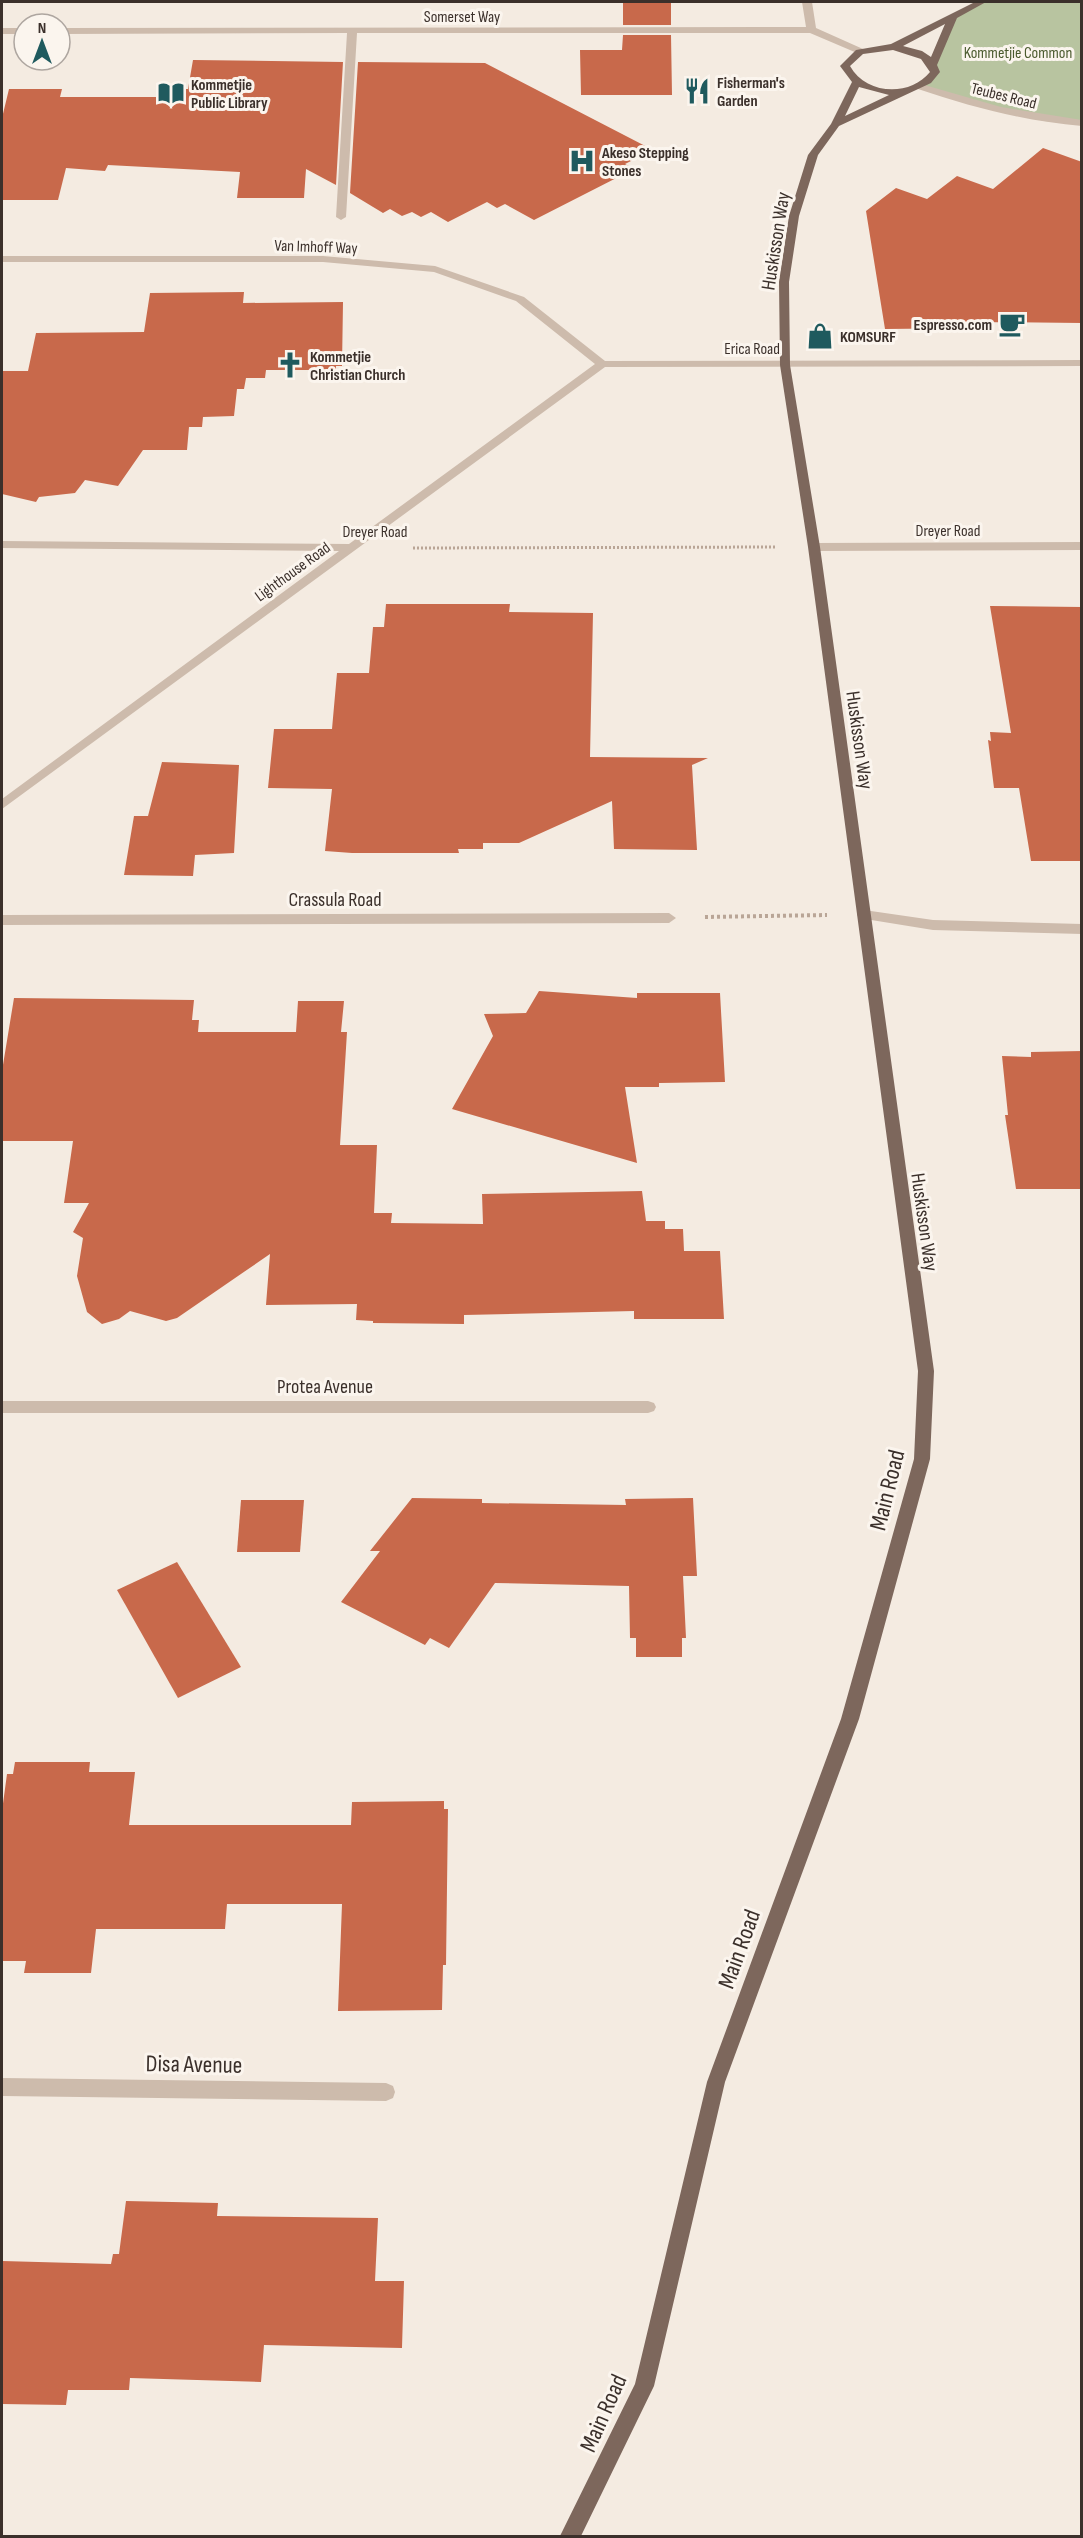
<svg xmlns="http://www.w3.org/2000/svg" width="1083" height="2538" font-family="'Sofia Sans Condensed',sans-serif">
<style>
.green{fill:#b8c4a0}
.building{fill:#c8694b}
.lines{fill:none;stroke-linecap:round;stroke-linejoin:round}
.path-far1{stroke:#b9a596;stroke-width:3;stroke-dasharray:2 2;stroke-linecap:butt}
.path{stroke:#b9a596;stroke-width:4;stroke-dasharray:3 3;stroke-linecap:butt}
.minor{fill:#cdbbac;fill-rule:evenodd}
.major{fill:#7d675c;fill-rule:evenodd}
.labels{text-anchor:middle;stroke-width:6;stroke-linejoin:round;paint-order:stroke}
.far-street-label{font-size:16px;fill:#3b302b;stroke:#fbf5ee}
.far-park-label{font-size:16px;fill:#4a5a2e;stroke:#fbf5ee}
.far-poi-label{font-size:16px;font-weight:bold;fill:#3b302b;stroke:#fbf5ee;text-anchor:start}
.street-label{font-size:20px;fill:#3b302b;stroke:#fbf5ee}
.near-street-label{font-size:24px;fill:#3b302b;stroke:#fbf5ee}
</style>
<rect width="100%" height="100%" fill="#f4ebe1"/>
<polygon class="green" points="981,2 1081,2 1081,123 1044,121 921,87 931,80 933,63 952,18"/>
<g class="building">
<rect x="623" y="2" width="48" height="23"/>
<polygon points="623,35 671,35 672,95 581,95 580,50 622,50"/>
<polygon points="193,60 343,62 336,185 306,169 304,198 237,198 240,172 108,165 105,171 66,168 58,200 2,200 2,118 9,89 62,89 60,97 160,97 162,89 188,89"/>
<polygon points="358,62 485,63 653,150 625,164 634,169 534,220 505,204 497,208 487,202 448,222 431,212 421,217 412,212 402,216 390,209 383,213 350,193"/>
<polygon points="1043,148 1082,162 1082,323 977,322 978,328 885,329 866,211 896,188 927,199 957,176 993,189"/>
<polygon points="244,292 243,303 343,302 342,366 336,366 336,370 266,370 265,378 246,378 244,389 237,389 234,416 203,417 202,427 189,427 187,450 143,450 118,486 85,480 75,493 39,497 36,502 2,494 2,371 28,371 36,333 144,332 150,293"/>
<polygon points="386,604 510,604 509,612 593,613 590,757 708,758 692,765 697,850 614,849 612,801 519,843 483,843 483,849 458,849 459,853 352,853 325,851 332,789 268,788 274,729 332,729 337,673 369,673 373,627 384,627"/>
<polygon points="990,606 1082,607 1082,861 1031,861 1019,788 994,788 988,740 991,741 990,732 1011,733"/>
<polygon points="162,762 239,765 234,853 195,855 193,876 124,875 134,816 148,816"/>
<polygon points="539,991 637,998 637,993 720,993 725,1082 659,1083 659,1087 625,1087 637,1163 452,1109 493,1036 484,1014 526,1013"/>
<polygon points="14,998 194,1000 192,1020 199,1020 198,1032 296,1032 298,1001 344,1001 341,1032 347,1032 340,1145 377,1145 374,1213 392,1213 391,1223 483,1224 482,1194 642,1191 646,1221 665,1221 665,1229 683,1229 684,1251 720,1251 724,1319 634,1319 634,1311 464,1315 464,1324 373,1323 373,1321 356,1320 357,1304 266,1305 270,1254 177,1318 166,1321 130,1311 119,1319 102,1324 87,1312 77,1276 83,1238 73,1232 89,1203 64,1203 73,1141 2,1141 2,1071"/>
<polygon points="1082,1051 1082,1189 1016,1189 1005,1115 1008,1115 1002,1056 1031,1057 1031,1052"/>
<polygon points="412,1498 482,1499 482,1503 626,1505 625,1499 693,1498 697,1576 683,1576 686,1638 682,1638 682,1657 636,1657 636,1638 630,1638 629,1586 495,1583 449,1648 430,1638 425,1645 341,1602 380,1551 370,1551"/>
<polygon points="241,1500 304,1500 300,1552 237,1552"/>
<polygon points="177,1562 241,1667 178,1698 117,1590"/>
<polygon points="15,1762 90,1762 89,1772 135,1772 129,1825 351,1825 352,1802 444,1801 444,1809 448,1809 446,1965 443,1965 442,2010 338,2011 342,1904 227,1904 225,1929 96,1929 91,1973 24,1973 26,1961 2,1961 2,1811 7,1774 13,1774"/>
<polygon points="126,2201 218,2203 217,2216 378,2218 375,2281 404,2281 402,2348 264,2345 261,2382 130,2378 129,2390 68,2390 66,2405 2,2404 2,2261 111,2264 113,2254 119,2254"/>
</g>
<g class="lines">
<polyline class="path-far1" points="413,548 777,547"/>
<polyline class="path" points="705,917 827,915"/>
<g class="minor">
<polygon points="802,2 812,2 816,28 863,49 863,53 857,53 810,33 357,33 346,217 341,220 336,217 347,33 60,34 60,28 806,27"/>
<rect x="2" y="28" width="22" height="6"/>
<path d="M921,84L1001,107L1082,120V126C1025,121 971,107 918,89V85Z"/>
<polygon points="2,256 323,256 435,266 524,297 605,361 1082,360 1082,366 605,367 2,809 2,799 339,551 2,548 2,541 349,544 595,364 516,301 434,272 323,262 2,262"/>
<polygon points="1082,542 1082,550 814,551 808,547 814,543"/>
<polygon points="864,910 933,920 1082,924 1082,934 933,930 859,918 857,915"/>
<polygon points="669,913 676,918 669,923 2,925 2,915"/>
<polygon points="2,1401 648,1401 654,1403 656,1407 654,1411 648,1413 2,1413"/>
<polygon points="2,2078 386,2083 393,2086 395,2092 393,2098 386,2101 2,2096"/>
</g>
<path class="major" d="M975,2H986L957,18L937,65L940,72L931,83L839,126L818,155L799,216L789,282L790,365L820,547L934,1371L930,1459L859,1719L725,2082L654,2386L581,2536H560L635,2384L707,2082L841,1719L914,1459L918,1371L808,547L780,365L779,282L789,216L808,155L831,124L852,82L840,66L856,50L891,44ZM945,24L931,57L922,51L903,46ZM893,50L921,59L930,72C910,97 866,95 850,66L863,54ZM859,87L889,95L845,116Z"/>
</g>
<defs>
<g id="restaurant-bare" transform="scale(2.07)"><path d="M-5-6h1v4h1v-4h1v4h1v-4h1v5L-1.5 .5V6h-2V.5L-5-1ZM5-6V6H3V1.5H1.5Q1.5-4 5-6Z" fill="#1f5a5e" stroke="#fbf5ee" stroke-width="2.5" paint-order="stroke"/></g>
<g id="library-bare" transform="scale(2.07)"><path d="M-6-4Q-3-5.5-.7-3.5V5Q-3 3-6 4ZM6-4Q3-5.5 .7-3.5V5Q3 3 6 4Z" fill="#1f5a5e" stroke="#fbf5ee" stroke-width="2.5" paint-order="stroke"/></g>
<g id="hospital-bare" transform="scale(2.07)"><path d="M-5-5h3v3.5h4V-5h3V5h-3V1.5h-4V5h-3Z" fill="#1f5a5e" stroke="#fbf5ee" stroke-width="2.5" paint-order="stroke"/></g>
<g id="cafe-bare" transform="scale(2.07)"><path d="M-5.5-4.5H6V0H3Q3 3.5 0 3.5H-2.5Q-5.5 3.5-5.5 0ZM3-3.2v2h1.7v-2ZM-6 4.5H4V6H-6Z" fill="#1f5a5e" stroke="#fbf5ee" stroke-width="2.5" paint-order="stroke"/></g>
<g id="shop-bare" transform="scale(2.07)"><path d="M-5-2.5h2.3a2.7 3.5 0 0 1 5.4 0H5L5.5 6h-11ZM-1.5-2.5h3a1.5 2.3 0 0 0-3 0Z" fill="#1f5a5e" stroke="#fbf5ee" stroke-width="2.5" paint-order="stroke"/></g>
<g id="church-bare" transform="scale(2.07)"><path d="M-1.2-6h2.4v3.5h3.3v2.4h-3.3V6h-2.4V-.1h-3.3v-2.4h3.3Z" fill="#1f5a5e" stroke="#fbf5ee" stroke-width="2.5" paint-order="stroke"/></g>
</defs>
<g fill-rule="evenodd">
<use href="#restaurant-bare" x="697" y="91"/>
<use href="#library-bare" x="171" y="93"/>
<use href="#hospital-bare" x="582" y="161"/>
<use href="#cafe-bare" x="1012" y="324"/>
<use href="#shop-bare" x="820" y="336"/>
<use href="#church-bare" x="290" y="365"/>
</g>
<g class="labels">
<g class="far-street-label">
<text x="462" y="22">Somerset Way</text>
<text transform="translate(1004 95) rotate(14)" y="6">Teubes Road</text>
<text transform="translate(316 246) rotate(2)" y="6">Van Imhoff Way</text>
<text x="752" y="354">Erica Road</text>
<text x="948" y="536">Dreyer Road</text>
<text x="375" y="537">Dreyer Road</text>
<text transform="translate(292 571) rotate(-36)" y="6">Lighthouse Road</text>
</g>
<g class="far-park-label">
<text x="1018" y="58">Kommetjie Common</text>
</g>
<g class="far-poi-label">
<text x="717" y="88">Fisherman's<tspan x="717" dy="18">Garden</tspan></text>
<text x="191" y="90">Kommetjie<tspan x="191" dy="18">Public Library</tspan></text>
<text x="602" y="158">Akeso Stepping<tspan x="602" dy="18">Stones</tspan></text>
<text x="992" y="330" text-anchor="end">Espresso.com</text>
<text x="840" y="342">KOMSURF</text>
<text x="310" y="362">Kommetjie<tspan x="310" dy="18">Christian Church</tspan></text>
</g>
<g class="street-label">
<text transform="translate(775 241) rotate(-81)" y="7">Huskisson Way</text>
<text transform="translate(860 740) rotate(82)" y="7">Huskisson Way</text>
<text x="335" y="906">Crassula Road</text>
<text transform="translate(925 1222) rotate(82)" y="7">Huskisson Way</text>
<text x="325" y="1393">Protea Avenue</text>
</g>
<g class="near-street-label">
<text transform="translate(887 1490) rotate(-76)" y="8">Main Road</text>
<text transform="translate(739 1949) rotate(-70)" y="8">Main Road</text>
<text transform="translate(194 2064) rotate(1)" y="8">Disa Avenue</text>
<text transform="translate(603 2413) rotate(-66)" y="8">Main Road</text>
</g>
</g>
<rect width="1083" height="2538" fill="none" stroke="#3b302b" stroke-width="6"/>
<g transform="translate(42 42)"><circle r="28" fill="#fbf5ee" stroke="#aea6a0" stroke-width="1.5"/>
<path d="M0-4.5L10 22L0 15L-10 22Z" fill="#1f5a5e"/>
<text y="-9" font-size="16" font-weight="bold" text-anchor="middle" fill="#3b302b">N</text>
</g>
</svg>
